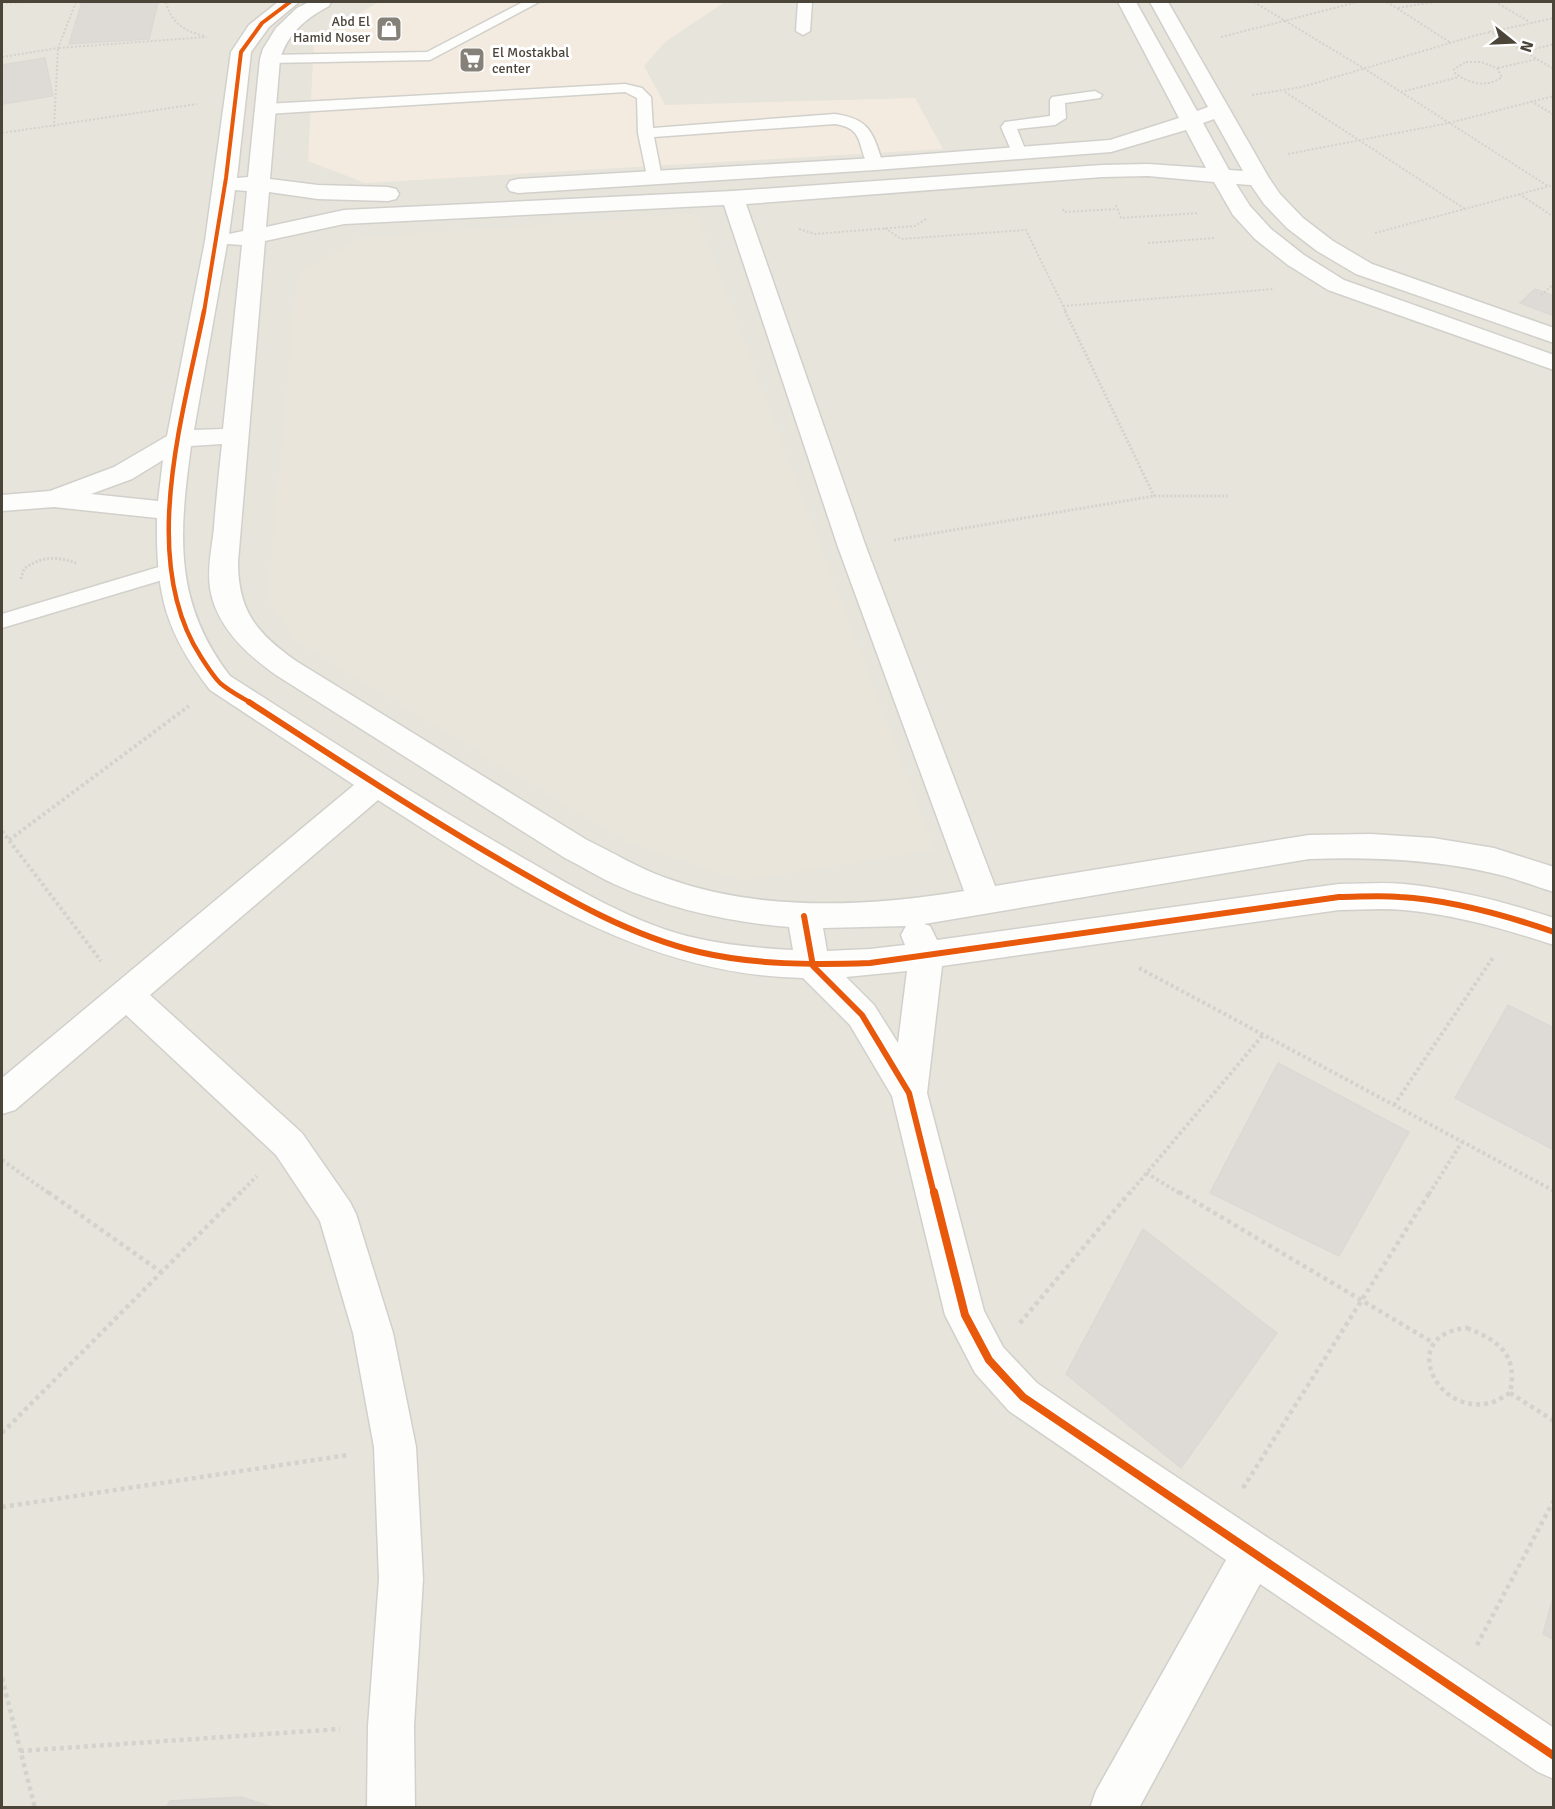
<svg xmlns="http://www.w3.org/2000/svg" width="1555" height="1809" font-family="Signika,sans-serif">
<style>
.residential{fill:#e7e4dc}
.commercial{fill:#f3ebdf}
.education{fill:#eae5da}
.building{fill:#dedbd6;stroke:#dcd9d4;stroke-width:1.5}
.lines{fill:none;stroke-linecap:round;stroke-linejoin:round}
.service-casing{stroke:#d2d0cb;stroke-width:3}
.minor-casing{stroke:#d2d0cb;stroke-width:3}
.path-far3{stroke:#d3d2cc;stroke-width:2;stroke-dasharray:2 2;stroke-linecap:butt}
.path-far2{stroke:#d3d2cc;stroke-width:3;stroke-dasharray:2 2;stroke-linecap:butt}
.path-far1{stroke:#d3d2cc;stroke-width:4;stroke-dasharray:3 3;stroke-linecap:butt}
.path{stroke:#d3d2cc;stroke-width:4.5;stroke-dasharray:4 4;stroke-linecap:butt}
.service{fill:#fdfdfc;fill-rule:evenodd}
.minor{fill:#fdfdfc;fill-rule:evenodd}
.cycleway-far3-casing{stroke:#fff;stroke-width:6}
.cycleway-far2-casing{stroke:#fff;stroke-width:8}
.cycleway-far1-casing{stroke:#fff;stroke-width:10}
.cycleway-casing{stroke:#fff;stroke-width:11}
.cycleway-far3{stroke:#e8590c;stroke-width:4}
.cycleway-far2{stroke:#e8590c;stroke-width:4.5}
.cycleway-far1{stroke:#e8590c;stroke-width:6}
.cycleway{stroke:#e8590c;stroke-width:8}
.labels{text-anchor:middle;stroke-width:6;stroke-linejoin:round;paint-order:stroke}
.far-poi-label{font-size:14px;fill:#4b4439;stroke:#fff;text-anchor:end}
</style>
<rect width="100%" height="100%" fill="#f4f2ee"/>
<rect class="residential" x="2" y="2" width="1551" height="1805"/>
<polygon class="commercial" points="379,2 725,2 666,41 644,66 665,105 915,98 943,149 365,183 308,161 314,39"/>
<polygon class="education" points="696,213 934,850 742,880 625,841 298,642 268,599 297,276 359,238"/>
<g class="building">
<polygon points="82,2 158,2 149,39 69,44"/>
<polygon points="45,58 53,96 2,104 2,65"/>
<polygon points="1535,289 1554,296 1554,316 1520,303"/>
<polygon points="1508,1005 1554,1028 1554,1150 1455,1098"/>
<polygon points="1278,1063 1409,1132 1339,1256 1210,1193"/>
<polygon points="1143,1229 1277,1333 1181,1468 1066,1374"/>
<polygon points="1552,1601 1554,1602 1554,1640 1543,1634"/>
<polygon points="241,1797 275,1808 166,1808 170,1801"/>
</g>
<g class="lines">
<g class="service-casing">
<g id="service">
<polygon points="523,2 539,2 430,60 270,63 263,59 270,55 427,52"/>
<polygon points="798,2 812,2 810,31 803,35 796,31"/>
<path d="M625,84L642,88L651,97L653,128L835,114C870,119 873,133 883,164L881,167H869C857,147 865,128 835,124L654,137L662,178L654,183L648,181L638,133L637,98L625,92L266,114L258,109L266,104Z"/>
<polygon points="1095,91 1102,95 1100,98 1065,103 1066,118 1055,125 1017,129 1027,154 1019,159 1014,157 1001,127 1005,122 1050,116 1050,100 1052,97"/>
<polygon points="172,563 179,565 182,570 179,575 2,628 2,614"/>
</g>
</g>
<g class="minor-casing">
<path id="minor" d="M278,2H299L269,27L251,52L237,178L248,177L260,59L263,49L276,28L297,8L309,2H331L329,6C305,19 288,33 280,59L270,179L318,185L388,187L396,189L399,194L396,199L388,201L318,199L269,192L266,227L344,210L733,191L1102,165L1148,164L1206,168L1186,130L1111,152L875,170L518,193L510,191L507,186L510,181L518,179L875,158L1110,140L1179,118L1118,2H1136L1197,111L1208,107L1150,2H1168L1269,178L1280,194L1303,218L1333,241L1372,264L1554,328V343L1356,274L1317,251L1287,228L1264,204L1251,185L1236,184L1250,206L1271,229L1304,255L1344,280L1554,355V370L1328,290L1288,265L1255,239L1233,215L1214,182L1148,176L1102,177L746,204L866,547L995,886L1309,835L1371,834L1433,838L1494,848L1554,867V892C1533,886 1513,877 1492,873C1432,859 1371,857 1309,859L924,924L930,926L937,940L1339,884C1361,884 1383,882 1404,884C1455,889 1505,902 1554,918V945C1505,929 1456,915 1404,910C1383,908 1361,910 1339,910L942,966L927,1093L984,1311L1003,1347L1037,1383L1079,1412L1554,1728V1779L1538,1772L1260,1584L1139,1808H1090L1096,1791L1226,1560L1009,1411L975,1373L945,1315L892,1096L850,1025L803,978C641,975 510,884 378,800L150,995L302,1133L350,1202L356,1214L393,1333L416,1447L423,1579L414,1726L415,1808H367L368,1726L379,1579L374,1447L353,1333L320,1221L276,1155L126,1015L15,1110L2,1114V1078L354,785L210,690C164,630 156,593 157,518L54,507L2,511V495L50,491L114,467L167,436L205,241L231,52L249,25ZM1214,119L1243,171L1229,170L1203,123ZM235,190L247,191L243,231L229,234ZM724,205L838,547L964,891C867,907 759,912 666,878C638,868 614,853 587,840L296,661C257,633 238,612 238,562L265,241L344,224ZM227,244L242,245L223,429L194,430ZM222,444C219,472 216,500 214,528C212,547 207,569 210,588C216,626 246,654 276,675L565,858C581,866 597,876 614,884C669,909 729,922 789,927L793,950C754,948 714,944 676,933C618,915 565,882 513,852C417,797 324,736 230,676C173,602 179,534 191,446ZM163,460L158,501L91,494L132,479ZM906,926L901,935L905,945L870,949L827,951L823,928ZM907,971L898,1043L874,1005L846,977Z"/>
</g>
<g class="path-far3">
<path d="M166,2C171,23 184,31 204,36"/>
<polyline points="1254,2 1365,69 1548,186"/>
<polyline points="1387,2 1451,43"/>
<polyline points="1495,2 1530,22"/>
<polyline points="2,3 30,2"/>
<polyline points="1398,8 1434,2"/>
<polyline points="1489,31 1554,69"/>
<polyline points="1221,37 1358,2"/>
<polyline points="1527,51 1554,44"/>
<polyline points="2,57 58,48 76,2"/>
<path d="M1466,62H1481L1497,68L1502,77C1487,88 1469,84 1455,73L1454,69Z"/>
<polyline points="1498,68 1537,59"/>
<polyline points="1285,92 1465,209"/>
<polyline points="1401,92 1459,77"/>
<polyline points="1252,95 1302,87 1477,35 1554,18"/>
<polyline points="1531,101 1554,115"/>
<polyline points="54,127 58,48 207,37"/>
<polyline points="2,133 197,104"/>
<polyline points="1288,154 1449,123 1554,96"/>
<polyline points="1519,194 1554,217"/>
<polyline points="1116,205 1121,218 1199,213"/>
<polyline points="1063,209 1064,212 1117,209"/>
<polyline points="885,228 901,239 1026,230 1066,312"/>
<polyline points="799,229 815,234 915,226 926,219"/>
<polyline points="1375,233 1554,185"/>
<polyline points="1148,243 1215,238"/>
<polyline points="1541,295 1554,284"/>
<polyline points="1063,306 1274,289"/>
</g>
<g class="path-far2">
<polyline points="1065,311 1154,496"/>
<polyline points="894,540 1154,496 1228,496"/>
<path d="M21,579L24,569C41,556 57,556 76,563"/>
</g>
<g class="path-far1">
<polyline points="2,831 101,961"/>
<polyline points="9,840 189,706"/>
<polyline points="1139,968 1554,1191"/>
<polyline points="1394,1105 1494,956"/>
<polyline points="2,1160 50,1194"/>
<polyline points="1146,1173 1181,1194"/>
<polyline points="239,1194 257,1176"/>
<polyline points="1129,1194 1263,1035"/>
<polyline points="1429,1194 1462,1142"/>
</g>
<g class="path">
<polyline points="48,1192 161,1272"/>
<polyline points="1179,1192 1432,1342"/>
<polyline points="1020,1323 1130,1192"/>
<path d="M1467,1328C1500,1341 1518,1355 1510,1393C1504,1396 1496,1402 1489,1403C1436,1416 1397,1334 1467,1328Z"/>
<polyline points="1510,1393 1554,1421"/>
<polyline points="2,1433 241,1192"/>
<polyline points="1243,1488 1430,1192"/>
<polyline points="2,1507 348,1455"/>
<polyline points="1477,1645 1554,1500"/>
<polyline points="2,1678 35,1808"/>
<polyline points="20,1751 340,1729"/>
</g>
<use href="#service" class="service"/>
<use href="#minor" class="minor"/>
<g class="cycleway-far3-casing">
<polyline id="cycleway-far3" points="204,312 226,178 241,52 262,23 290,2"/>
</g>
<g class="cycleway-far2-casing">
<path id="cycleway-far2" d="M204,311C183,416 138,560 201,657C207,666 213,676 220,683C229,691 241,697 251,703"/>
</g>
<g class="cycleway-far1-casing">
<g id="cycleway-far1">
<path d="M249,702C332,756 416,811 502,861C564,897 628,935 699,952C755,965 813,965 870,963L1339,897C1359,897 1379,895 1400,897C1452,900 1505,915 1554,932"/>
<polyline points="804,916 813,966 862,1015 909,1093 934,1194"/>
</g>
</g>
<g class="cycleway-casing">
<polyline id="cycleway" points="934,1192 965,1315 989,1360 1023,1397 1554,1756"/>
</g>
<use href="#cycleway-far3" class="cycleway-far3"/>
<use href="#cycleway-far2" class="cycleway-far2"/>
<use href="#cycleway-far1" class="cycleway-far1"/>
<use href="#cycleway" class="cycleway"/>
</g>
<defs>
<g id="shop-square" transform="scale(1.35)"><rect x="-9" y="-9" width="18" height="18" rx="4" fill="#868178" stroke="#fff"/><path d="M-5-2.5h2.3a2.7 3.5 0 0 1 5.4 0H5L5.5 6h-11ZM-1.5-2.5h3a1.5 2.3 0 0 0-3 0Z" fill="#fff"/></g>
<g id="supermarket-square" transform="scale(1.35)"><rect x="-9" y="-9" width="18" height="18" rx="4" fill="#868178" stroke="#fff"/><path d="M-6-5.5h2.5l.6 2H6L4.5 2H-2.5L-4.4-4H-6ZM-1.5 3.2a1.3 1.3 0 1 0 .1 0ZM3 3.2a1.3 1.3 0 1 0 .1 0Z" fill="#fff"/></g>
</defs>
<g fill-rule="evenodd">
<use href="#shop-square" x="389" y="29"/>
<use href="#supermarket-square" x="472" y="60"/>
</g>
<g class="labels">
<g class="far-poi-label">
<text x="370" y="26">Abd El<tspan x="370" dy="16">Hamid Noser</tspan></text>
<text x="492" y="57" text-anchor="start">El Mostakbal<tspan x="492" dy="16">center</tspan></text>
</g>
</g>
<rect width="1555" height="1809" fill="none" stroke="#4b4439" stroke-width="6"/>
<g transform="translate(1513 42) rotate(108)" stroke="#ffffff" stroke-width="4.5" paint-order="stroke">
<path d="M0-4.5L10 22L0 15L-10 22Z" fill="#4b4439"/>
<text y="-9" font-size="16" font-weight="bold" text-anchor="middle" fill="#4b4439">N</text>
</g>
</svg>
